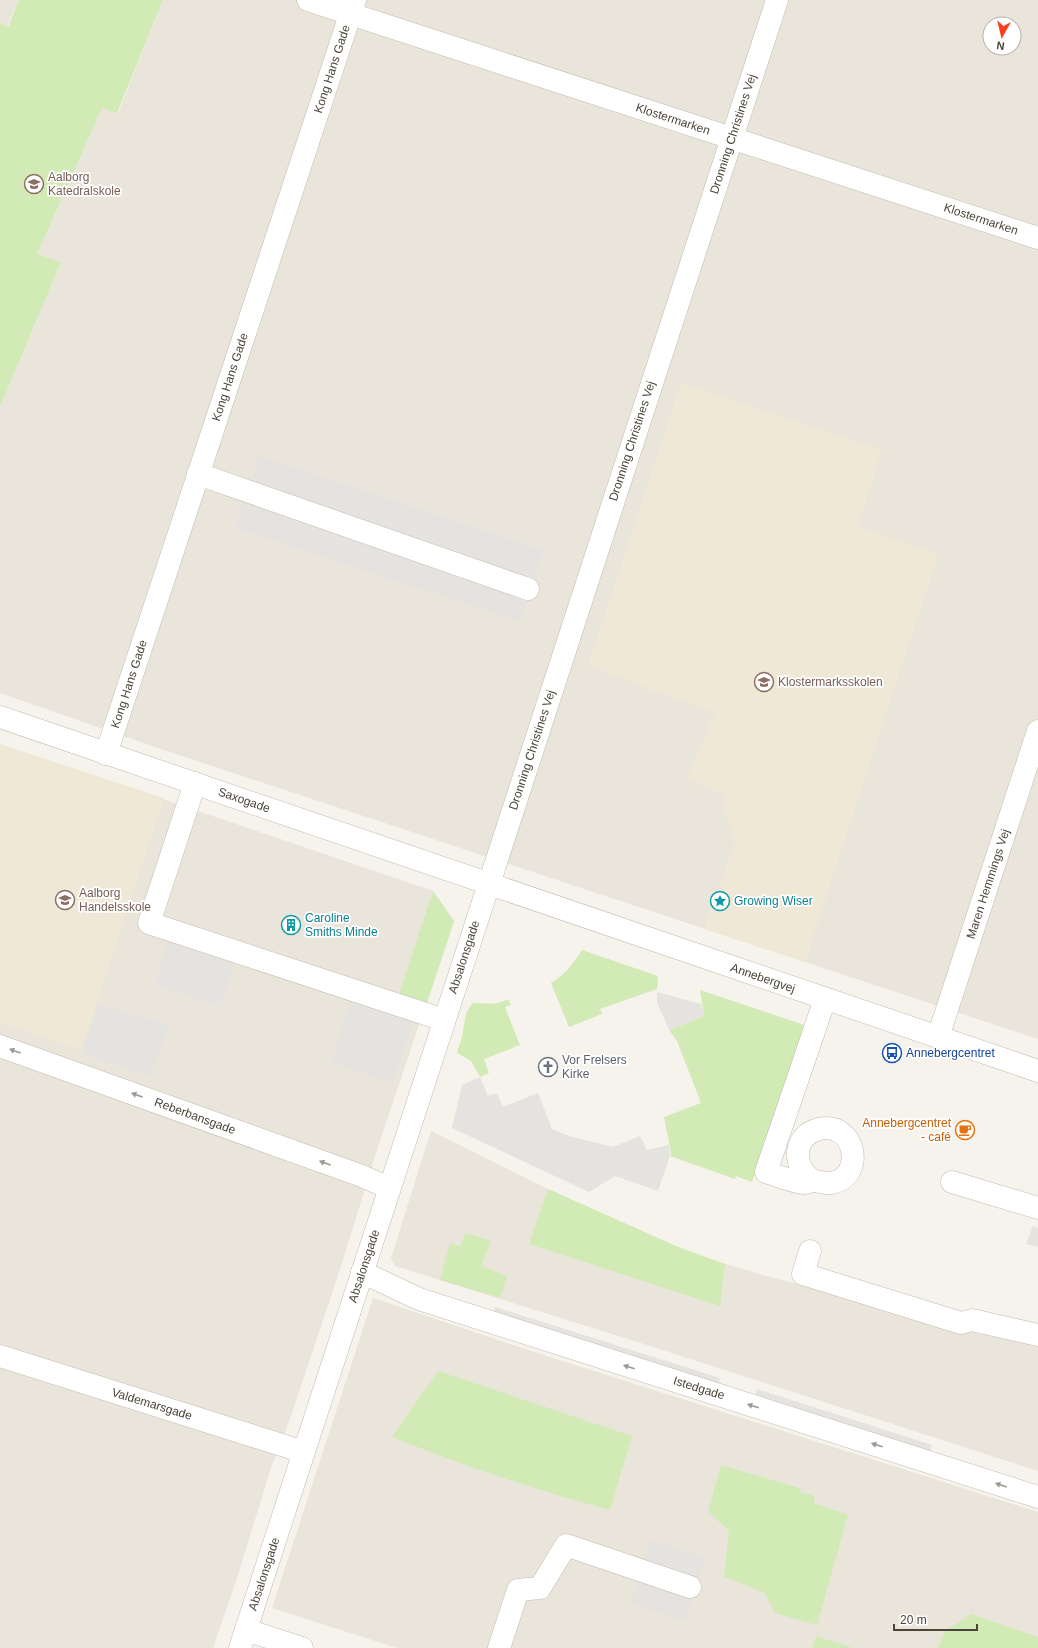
<svg xmlns="http://www.w3.org/2000/svg" width="1038" height="1648" font-family="Helvetica,sans-serif">
<style>
.residential{fill:#eae5da;fill-rule:evenodd}
.education{fill:#efe8d6}
.green{fill:#d2eab5}
.parking{fill:#e5e3e0}
.lines{fill:none;stroke-linecap:round;stroke-linejoin:round}
.minor-casing{stroke:#c2bbae;stroke-width:23}
.minor{stroke:#fff;stroke-width:22}
.oneway{fill:#9c9892}
.labels{text-anchor:middle;stroke-width:3.5;stroke-linejoin:round;paint-order:stroke}
.street-label{font-size:12px;fill:#4b4439;stroke:#fff}
.education-label{font-size:12px;fill:#785e54;stroke:#fff;text-anchor:start}
.culture-label{font-size:12px;fill:#0d838f;stroke:#fff;text-anchor:start}
.transit-label{font-size:12px;fill:#164399;stroke:#fff;text-anchor:start}
.worship-label{font-size:12px;fill:#5b616d;stroke:#fff;text-anchor:start}
.food-label{font-size:12px;fill:#c56008;stroke:#fff;text-anchor:end}
</style>
<rect width="100%" height="100%" fill="#f6f3ec"/>
<g class="residential">
<polygon points="0,0 19,0 7,27 0,23"/>
<path d="M163,0H1038V1039L152,746L0,693V407L61,262L37,254L102,107L118,113ZM990,24H1014V48H990Z"/>
<polygon points="163,799 433,891 454,921 378,1147 335,1285 292,1413 271,1468 236,1581 213,1648 0,1648 0,1022 81,1050"/>
<polygon points="431,1131 548,1189 678,1247 725,1264 781,1280 911,1311 983,1335 986,1327 1038,1341 1038,1471 647,1345 395,1266 391,1258"/>
<polygon points="373,1298 531,1351 1038,1512 1038,1648 397,1648 272,1608"/>
</g>
<g class="education">
<polygon points="681,383 882,450 858,526 938,555 805,962 704,929 736,840 723,808 726,795 687,779 715,713 588,666"/>
<polygon points="0,744 164,798 81,1051 0,1022"/>
</g>
<g class="green">
<polygon points="19,0 163,0 117,113 102,108 37,254 61,262 0,407 0,23 8,27"/>
<polygon points="433,891 454,921 426,1006 398,998"/>
<path d="M582,950L658,976L657,989L600,1009L602,1014L569,1027L551,983C565,975 573,964 582,950Z"/>
<polygon points="700,990 807,1026 752,1182 736,1176 735,1179 670,1156 671,1153 664,1117 701,1103 677,1041 669,1030 704,1016"/>
<path d="M508,999L511,1005L505,1007L520,1045L484,1059L489,1073L480,1077L471,1061L457,1053C458,1047 461,1042 462,1037C465,1025 463,1013 473,1003C486,1003 496,1006 508,999Z"/>
<polygon points="548,1189 678,1247 725,1264 720,1306 529,1244"/>
<polygon points="465,1233 491,1241 481,1266 507,1276 500,1298 440,1280 450,1243 460,1247"/>
<path d="M438,1371L632,1436L610,1510C535,1490 464,1466 392,1437Z"/>
<polygon points="721,1465 799,1488 800,1492 814,1496 814,1503 848,1515 817,1625 775,1613 765,1593 724,1577 729,1531 708,1511"/>
<polygon points="971,1614 1038,1637 1038,1648 938,1648 945,1631"/>
<polygon points="816,1636 853,1648 812,1648"/>
</g>
<g class="parking">
<polygon points="259,456 544,550 521,622 235,528"/>
<polygon points="169,939 235,962 220,1006 155,985"/>
<polygon points="657,992 701,1004 704,1016 669,1030 657,1002"/>
<polygon points="351,999 414,1020 393,1083 331,1063"/>
<polygon points="99,1005 170,1025 150,1077 82,1053"/>
<polygon points="480,1077 488,1096 497,1093 503,1107 538,1093 552,1129 569,1136 613,1147 640,1136 647,1150 669,1145 670,1156 658,1191 615,1176 589,1192 452,1128 462,1085"/>
<polygon points="1033,1226 1038,1228 1038,1247 1026,1244"/>
<polygon points="495,1307 720,1378 718,1386 493,1314"/>
<polygon points="757,1389 932,1445 930,1453 755,1397"/>
<polygon points="651,1540 705,1558 685,1621 631,1604"/>
</g>
<g class="lines">
<g class="minor-casing">
<g id="minor">
<polyline points="308,0 1038,238"/>
<polyline points="198,474 528,589"/>
<polyline points="0,717 1038,1071"/>
<polyline points="106,754 355,0"/>
<polyline points="195,783 149,923 444,1020"/>
<polyline points="938,1037 1038,731"/>
<polyline points="0,1046 362,1176 389,1188"/>
<path d="M813,1181C792,1167 792,1136 819,1129C855,1120 867,1177 831,1183C824,1184 819,1181 813,1181C810,1181 807,1183 804,1183C796,1183 775,1175 766,1172L825,999"/>
<polyline points="952,1182 1038,1208"/>
<polyline points="810,1251 803,1274 961,1323 972,1320 1038,1335"/>
<polyline points="362,1272 419,1299 1038,1497"/>
<polyline points="0,1356 304,1452"/>
<polyline points="246,1630 302,1648"/>
<polyline points="240,1648 777,0"/>
<polyline points="499,1648 518,1590 540,1588 566,1545 690,1587"/>
</g>
</g>
<use href="#minor" class="minor"/>
</g>
<defs><path id="oneway-solid" d="M-6-.8H1V-3.2L6.5 0L1 3.2V.8H-6Z"/></defs>
<g class="oneway">
<use href="#oneway-solid" transform="translate(15 1051) rotate(-160)"/>
<use href="#oneway-solid" transform="translate(137 1095) rotate(-160)"/>
<use href="#oneway-solid" transform="translate(325 1163) rotate(-160)"/>
<use href="#oneway-solid" transform="translate(629 1367) rotate(-162)"/>
<use href="#oneway-solid" transform="translate(753 1406) rotate(-163)"/>
<use href="#oneway-solid" transform="translate(877 1445) rotate(-163)"/>
<use href="#oneway-solid" transform="translate(1001 1485) rotate(-161)"/>
</g>
<defs>
<g id="school-ring" transform="scale(1)"><circle r="9.5" fill="#fff" stroke="#8d6e63" stroke-width="1.5"/><path d="M0-5L7-2L0 1L-7-2ZM-4 1L0 2.5L4 1V4Q0 6-4 4Z" fill="#8d6e63"/></g>
<g id="sight-ring" transform="scale(1)"><circle r="9.5" fill="#fff" stroke="#0f9aa8" stroke-width="1.5"/><path d="M0-6L1.8-2.2L6-1.7L2.9 1.2L3.7 5.4L0 3.3L-3.7 5.4L-2.9 1.2L-6-1.7L-1.8-2.2Z" fill="#0f9aa8"/></g>
<g id="building-ring" transform="scale(1)"><circle r="9.5" fill="#fff" stroke="#0f9aa8" stroke-width="1.5"/><path d="M-4-6H4V6H1V3H-1V6H-4ZM-2.5-4.3h1.7v1.8h-1.7ZM.8-4.3h1.7v1.8H.8ZM-2.5-1h1.7V.8h-1.7ZM.8-1h1.7V.8H.8Z" fill="#0f9aa8"/></g>
<g id="bus-ring" transform="scale(1)"><circle r="9.5" fill="#fff" stroke="#1a4fb4" stroke-width="1.5"/><path d="M-5-6H5V4H4V6H2V4H-2V6H-4V4H-5ZM-3.5-4V0h7V-4ZM-3.5 1.2v1.5H-2V1.2ZM2 1.2v1.5H3.5V1.2Z" fill="#1a4fb4"/></g>
<g id="church-ring" transform="scale(1)"><circle r="9.5" fill="#fff" stroke="#6b7280" stroke-width="1.5"/><path d="M-1.2-6h2.4v3.5h3.3v2.4h-3.3V6h-2.4V-.1h-3.3v-2.4h3.3Z" fill="#6b7280"/></g>
<g id="cafe-ring" transform="scale(1)"><circle r="9.5" fill="#fff" stroke="#e8710a" stroke-width="1.5"/><path d="M-5.5-4.5H6V0H3Q3 3.5 0 3.5H-2.5Q-5.5 3.5-5.5 0ZM3-3.2v2h1.7v-2ZM-6 4.5H4V6H-6Z" fill="#e8710a"/></g>
</defs>
<g fill-rule="evenodd">
<use href="#school-ring" x="34" y="184"/>
<use href="#school-ring" x="764" y="682"/>
<use href="#school-ring" x="65" y="900"/>
<use href="#sight-ring" x="720" y="901"/>
<use href="#building-ring" x="291" y="925"/>
<use href="#bus-ring" x="892" y="1053"/>
<use href="#church-ring" x="548" y="1067"/>
<use href="#cafe-ring" x="965" y="1130"/>
</g>
<g class="labels">
<g class="street-label">
<text transform="translate(332 69) rotate(-72)" y="4">Kong Hans Gade</text>
<text transform="translate(673 119) rotate(18)" y="4">Klostermarken</text>
<text transform="translate(733 134) rotate(-72)" y="4">Dronning Christines Vej</text>
<text transform="translate(981 219) rotate(18)" y="4">Klostermarken</text>
<text transform="translate(230 377) rotate(-72)" y="4">Kong Hans Gade</text>
<text transform="translate(632 441) rotate(-72)" y="4">Dronning Christines Vej</text>
<text transform="translate(129 684) rotate(-72)" y="4">Kong Hans Gade</text>
<text transform="translate(532 750) rotate(-72)" y="4">Dronning Christines Vej</text>
<text transform="translate(244 800) rotate(19)" y="4">Saxogade</text>
<text transform="translate(988 884) rotate(-72)" y="4">Maren Hemmings Vej</text>
<text transform="translate(464 957) rotate(-72)" y="4">Absalonsgade</text>
<text transform="translate(763 978) rotate(19)" y="4">Annebergvej</text>
<text transform="translate(195 1116) rotate(20)" y="4">Reberbansgade</text>
<text transform="translate(364 1266) rotate(-72)" y="4">Absalonsgade</text>
<text transform="translate(699 1388) rotate(17)" y="4">Istedgade</text>
<text transform="translate(152 1404) rotate(17)" y="4">Valdemarsgade</text>
<text transform="translate(264 1574) rotate(-72)" y="4">Absalonsgade</text>
</g>
<g class="education-label">
<text x="48" y="181">Aalborg<tspan x="48" dy="14">Katedralskole</tspan></text>
<text x="778" y="686">Klostermarksskolen</text>
<text x="79" y="897">Aalborg<tspan x="79" dy="14">Handelsskole</tspan></text>
</g>
<g class="culture-label">
<text x="734" y="905">Growing Wiser</text>
<text x="305" y="922">Caroline<tspan x="305" dy="14">Smiths Minde</tspan></text>
</g>
<g class="transit-label">
<text x="906" y="1057">Annebergcentret</text>
</g>
<g class="worship-label">
<text x="562" y="1064">Vor Frelsers<tspan x="562" dy="14">Kirke</tspan></text>
</g>
<g class="food-label">
<text x="951" y="1127">Annebergcentret<tspan x="951" dy="14">- café</tspan></text>
</g>
</g>
<g transform="translate(1002 36) rotate(188)"><circle r="19" fill="#ffffff" stroke="#b7b4b0"/>
<path d="M0-3L7 15L0 10L-7 15Z" fill="#fc3f1d"/>
<text y="-6" font-size="11" font-weight="bold" text-anchor="middle" fill="#4b4439">N</text>
</g>
<path d="M894 1624v6h83v-6" fill="none" stroke="#4b4439" stroke-width="2"/>
<text x="900" y="1624" font-size="12" fill="#4b4439" stroke="#ffffff" stroke-width="3" paint-order="stroke">20 m</text>
</svg>
